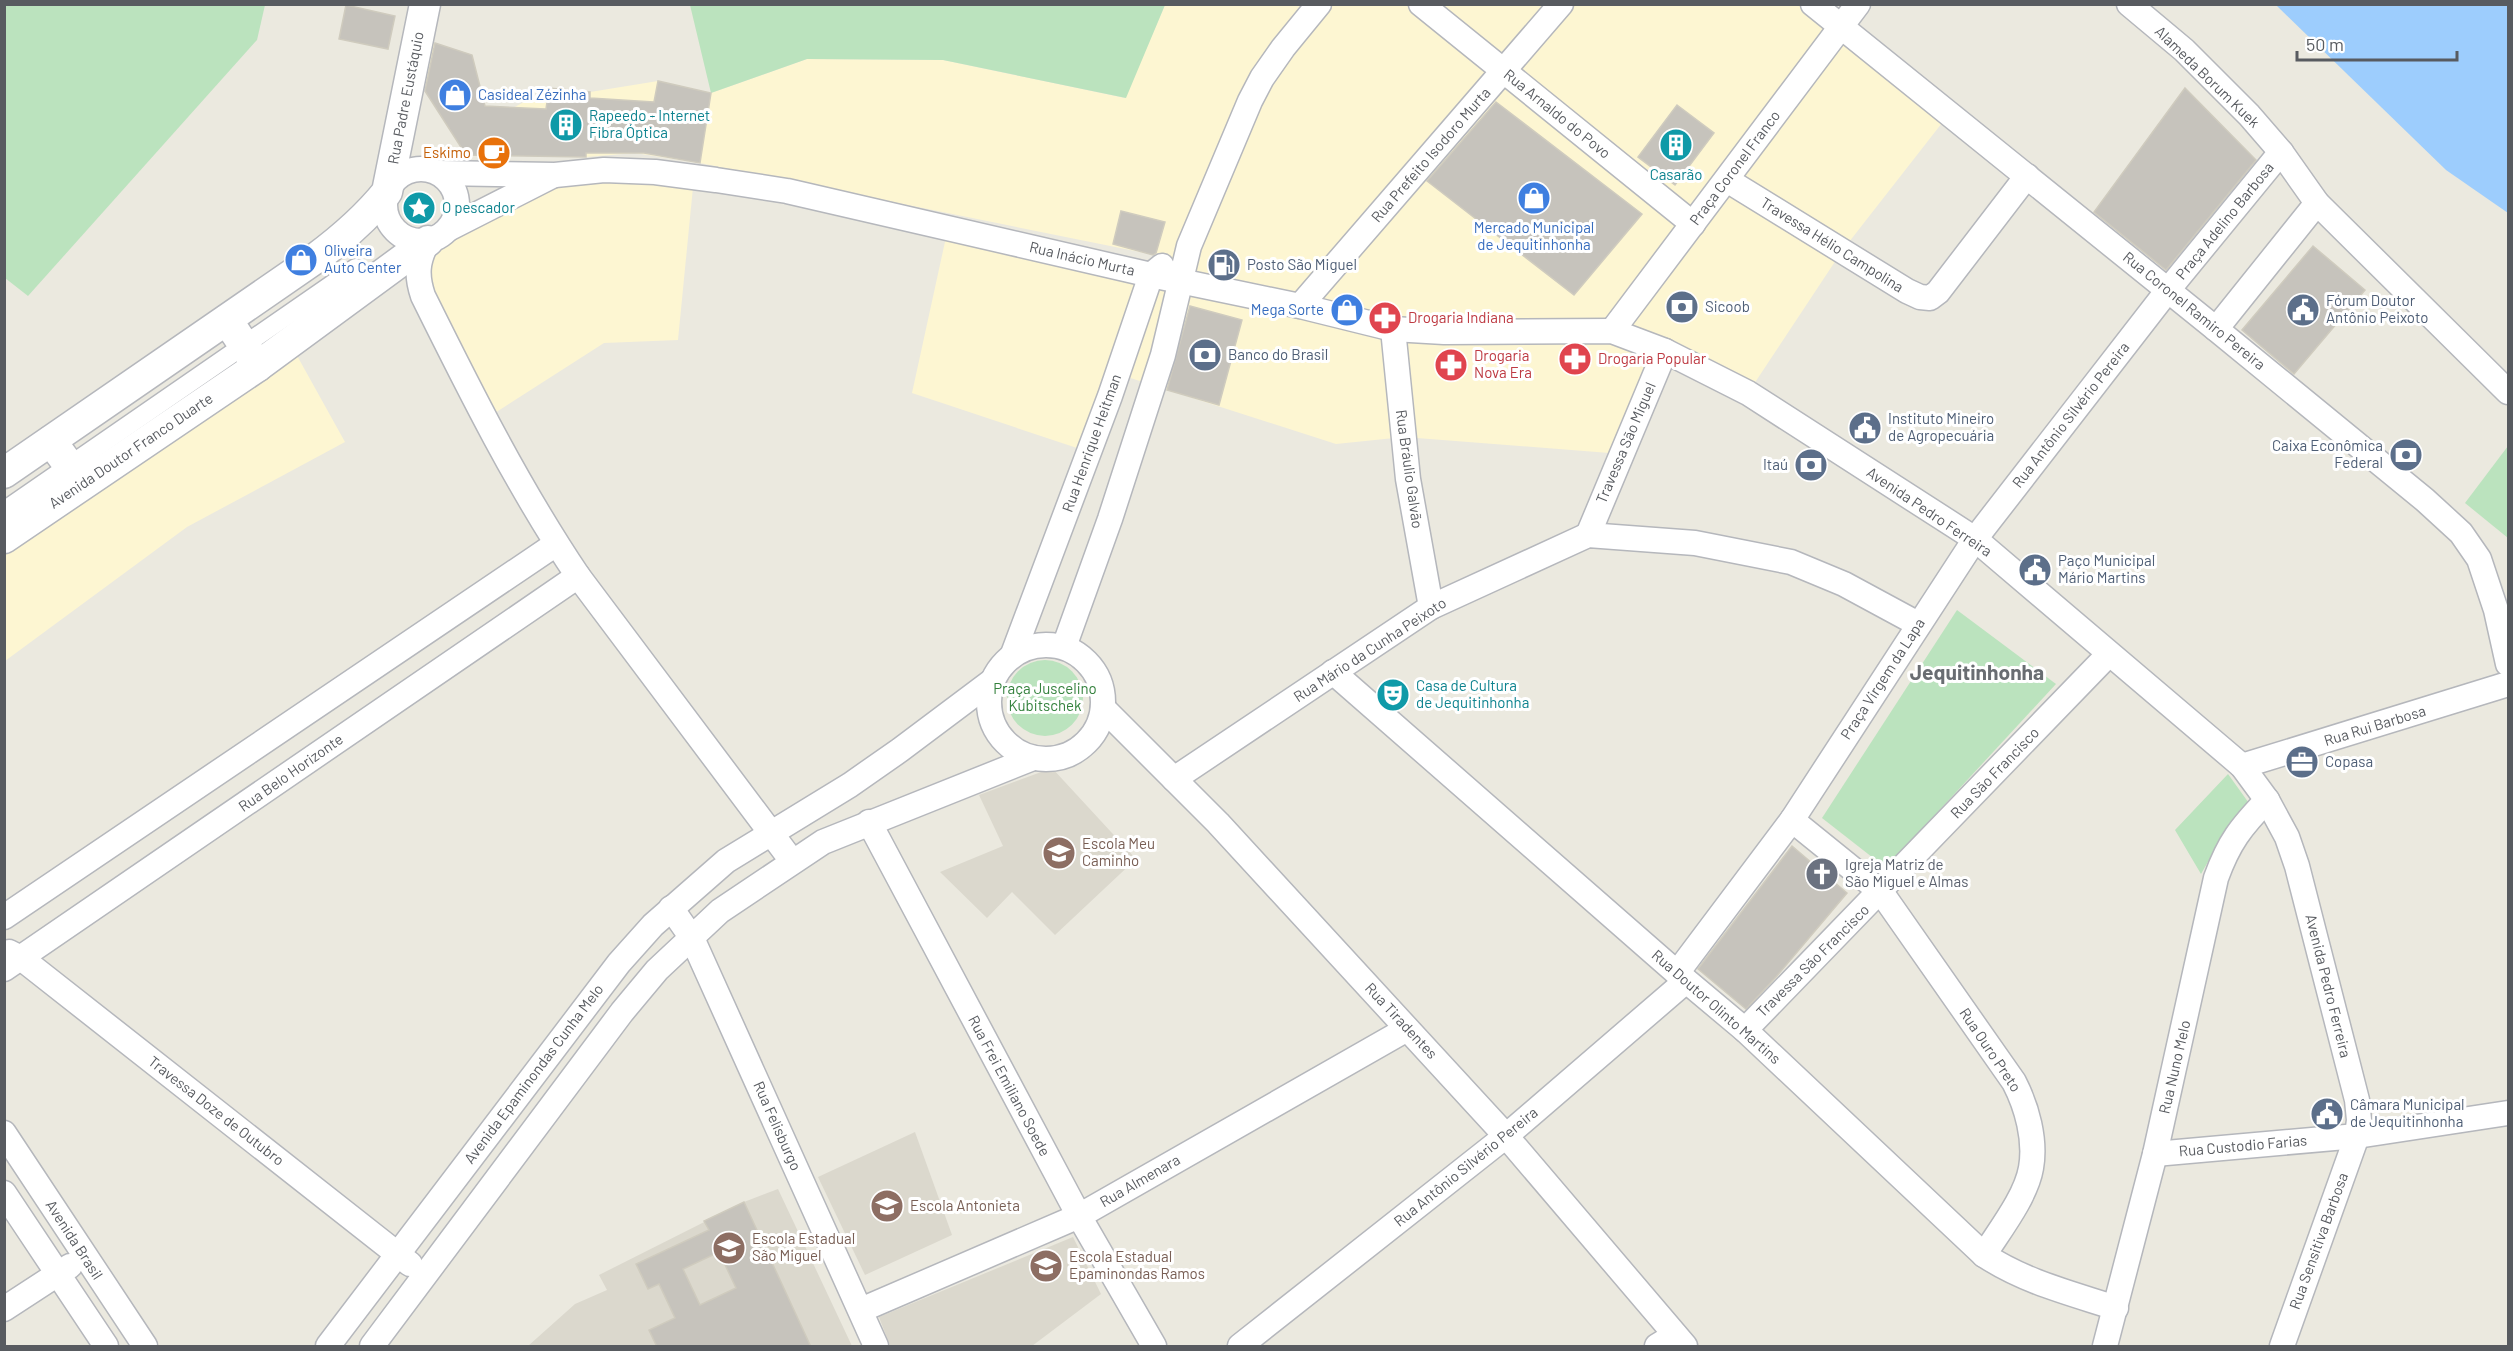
<svg xmlns="http://www.w3.org/2000/svg" width="2513" height="1351" font-family="Barlow,sans-serif">
<style>
.commercial{fill:#fdf6d2}
.education{fill:#dbd8cd}
.green{fill:#bbe3be}
.water{fill:#9dcdfd}
.building{fill:#c6c3bc;stroke:#cfcbbe;stroke-width:1.5;fill-rule:evenodd}
.lines{fill:none;stroke-linecap:round;stroke-linejoin:round}
.pedestrian-casing{stroke:#b5b7bc;stroke-width:21}
.minor-casing{stroke:#b5b7bc;stroke-width:27}
.tertiary-casing{stroke:#b5b7bc;stroke-width:33}
.pedestrian{stroke:#fff;stroke-width:18}
.minor{stroke:#fff;stroke-width:24}
.tertiary{stroke:#fff;stroke-width:30}
.labels{text-anchor:middle;stroke-width:6;stroke-linejoin:round;paint-order:stroke}
.street-label{font-size:15px;fill:#585b60;stroke:#fff}
.shop-label{font-size:15px;fill:#366cbe;stroke:#fff;text-anchor:start}
.culture-label{font-size:15px;fill:#0d838f;stroke:#fff;text-anchor:start}
.food-label{font-size:15px;fill:#c56008;stroke:#fff;text-anchor:end}
.service-label{font-size:15px;fill:#4e5e75;stroke:#fff;text-anchor:start}
.health-label{font-size:15px;fill:#be3a42;stroke:#fff;text-anchor:start}
.park-label{font-size:15px;fill:#35823e;stroke:#fff}
.education-label{font-size:15px;fill:#785e54;stroke:#fff;text-anchor:start}
.worship-label{font-size:15px;fill:#5b616d;stroke:#fff;text-anchor:start}
.district-label{font-size:21px;font-weight:bold;fill:#696d72;stroke:#fff}
</style>
<rect width="100%" height="100%" fill="#ebe9df"/>
<g class="commercial">
<polygon points="1813,4 1949,114 1842,251 1748,393 1665,351 1622,454 1404,437 1336,444 1118,374 1083,450 912,393 948,228 1151,275 1155,255 700,163 635,153 586,157 466,155 422,79 430,42 472,55 485,106 513,108 549,88 590,92 658,81 711,93 807,59 943,60 1125,98 1165,5"/>
<polygon points="555,175 694,177 678,340 604,343 484,420 423,296 428,241"/>
<polygon points="290,343 345,442 187,527 5,661 5,538"/>
</g>
<g class="education">
<polygon points="1052,768 1136,859 1055,935 1012,892 987,918 940,872 1003,846 979,795"/>
<polygon points="915,1132 952,1235 865,1275 818,1177"/>
<polygon points="778,1189 852,1346 528,1346 575,1304 607,1290 599,1275 744,1202"/>
<polygon points="1073,1237 1101,1294 1032,1346 890,1346 879,1317"/>
</g>
<g class="green">
<polygon points="4,5 265,5 257,40 28,296 5,278"/>
<polygon points="690,5 1165,5 1126,98 943,60 807,59 711,93"/>
<polygon points="2508,446 2508,538 2465,503"/>
<polygon points="1957,610 2056,684 1886,868 1822,818"/>
<circle cx="1045" cy="698" r="38"/>
<polygon points="2228,774 2251,806 2222,837 2201,874 2175,830"/>
</g>
<polygon class="water" points="2276,5 2508,5 2508,213 2446,170"/>
<g class="building">
<polygon points="346,5 395,16 388,49 339,39"/>
<polygon points="435,43 472,55 485,106 546,109 549,88 590,92 590,98 654,102 658,81 711,93 700,163 644,153 586,153 586,157 466,155 425,91"/>
<polygon points="2185,88 2256,160 2166,270 2094,212"/>
<polygon points="1496,102 1642,214 1574,295 1427,181"/>
<polygon points="1677,105 1714,133 1675,185 1638,157"/>
<polygon points="1121,211 1165,222 1156,253 1153,255 1113,244"/>
<polygon points="2313,246 2365,290 2294,374 2242,330"/>
<polygon points="1190,306 1242,320 1219,405 1167,390"/>
<polygon points="1792,846 1847,893 1776,977 1746,1009 1698,969"/>
<path d="M744,1202L811,1347H657L649,1330L675,1318L659,1284L648,1289L636,1264L709,1230L704,1221ZM719,1252L736,1288L700,1305L683,1269Z"/>
</g>
<g class="lines">
<g class="pedestrian-casing">
<polyline id="pedestrian" points="4,511 356,268"/>
</g>
<g class="minor-casing">
<g id="minor">
<polyline points="1421,4 1693,224"/>
<polyline points="1813,4 2216,329 2425,500 2461,533 2479,559 2496,610 2508,664"/>
<polyline points="2129,4 2184,50 2249,115 2281,152 2317,203 2508,392"/>
<circle cx="421" cy="205" r="36"/>
<polyline points="439,173 555,175 604,170 655,172 716,180 787,191 1151,275 1300,306 1393,329 1444,332 1612,331 1665,351 1748,393 1975,539 2242,766 2267,800 2287,837 2297,866 2357,1100 2359,1120 2357,1136 2282,1346"/>
<polyline points="1727,180 1907,291 1920,297 1930,298 1938,292 2027,176"/>
<polyline points="450,228 552,176"/>
<path d="M428,241C417,261 416,275 423,296C470,391 518,487 578,576L792,861"/>
<polyline points="1300,306 1561,4"/>
<polyline points="1393,329 1408,479 1431,607"/>
<polyline points="2216,329 2317,203"/>
<polyline points="1612,331 1858,4"/>
<polyline points="1588,535 1665,351"/>
<circle cx="1046" cy="702" r="57"/>
<polyline points="1064,647 1110,519 1163,355 1189,246 1250,101 1262,78 1283,48 1319,4"/>
<polyline points="1013,654 1110,396 1151,275 1162,266"/>
<path d="M1333,672L1677,973L1745,1030L1984,1255C2025,1282 2070,1293 2116,1308"/>
<polyline points="1103,708 1218,823 1506,1136 1685,1346"/>
<polyline points="2242,766 2508,684"/>
<polyline points="1174,779 1431,607 1588,535 1695,543 1791,562 1844,584 1918,624"/>
<path d="M1792,820L1881,892L2014,1082C2027,1107 2036,1140 2031,1168C2026,1197 1999,1231 1984,1255"/>
<polyline points="869,822 1079,1216 1154,1346"/>
<polyline points="671,908 692,938 876,1346"/>
<polyline points="4,917 556,544"/>
<polyline points="9,952 21,958 410,1264"/>
<polyline points="4,969 578,576"/>
<polyline points="1677,973 1792,820 1975,539 2168,290 2281,152"/>
<polyline points="1745,1030 2108,655"/>
<polyline points="4,1133 145,1346"/>
<polyline points="2155,1154 2357,1136 2508,1113"/>
<polyline points="4,1193 106,1346"/>
<polyline points="4,1309 70,1266"/>
<polyline points="861,1310 1079,1216 1407,1029"/>
<polyline points="328,1346 619,963 653,925 726,861 850,785 900,750 992,681"/>
<polyline points="372,1346 622,1012 657,970 720,911 823,842 1033,758"/>
<polyline points="1240,1346 1506,1136 1686,981"/>
<polyline points="1657,1346 1675,1335"/>
<path d="M2105,1346L2155,1154L2216,878C2229,842 2241,827 2267,800"/>
</g>
</g>
<g class="tertiary-casing">
<g id="tertiary">
<polyline points="227,320 258,366"/>
<polyline points="51,441 82,483"/>
<path d="M4,473L316,258C343,238 366,218 387,192L425,4"/>
<polyline points="4,538 258,366 428,241"/>
</g>
</g>
<use href="#pedestrian" class="pedestrian"/>
<use href="#minor" class="minor"/>
<use href="#tertiary" class="tertiary"/>
</g>
<defs>
<g id="shop-disc" transform="scale(1.725)"><circle r="9.5" fill="#3f7fe0" stroke="#fff"/><path d="M-5-2.5h2.3a2.7 3.5 0 0 1 5.4 0H5L5.5 6h-11ZM-1.5-2.5h3a1.5 2.3 0 0 0-3 0Z" fill="#fff"/></g>
<g id="building-disc" transform="scale(1.725)"><circle r="9.5" fill="#0f9aa8" stroke="#fff"/><path d="M-4-6H4V6H1V3H-1V6H-4ZM-2.5-4.3h1.7v1.8h-1.7ZM.8-4.3h1.7v1.8H.8ZM-2.5-1h1.7V.8h-1.7ZM.8-1h1.7V.8H.8Z" fill="#fff"/></g>
<g id="cafe-disc" transform="scale(1.725)"><circle r="9.5" fill="#e8710a" stroke="#fff"/><path d="M-5.5-4.5H6V0H3Q3 3.5 0 3.5H-2.5Q-5.5 3.5-5.5 0ZM3-3.2v2h1.7v-2ZM-6 4.5H4V6H-6Z" fill="#fff"/></g>
<g id="sight-disc" transform="scale(1.725)"><circle r="9.5" fill="#0f9aa8" stroke="#fff"/><path d="M0-6L1.8-2.2L6-1.7L2.9 1.2L3.7 5.4L0 3.3L-3.7 5.4L-2.9 1.2L-6-1.7L-1.8-2.2Z" fill="#fff"/></g>
<g id="fuel-disc" transform="scale(1.725)"><circle r="9.5" fill="#5c6f8a" stroke="#fff"/><path d="M-5.5-6h7V0h2V4h1.3V-2.5L3-4.5l.8-.8L6-3V5H2.5V1h-1V6h-7ZM-4.2-4.7v3.2H.2V-4.7Z" fill="#fff"/></g>
<g id="bank-disc" transform="scale(1.725)"><circle r="9.5" fill="#5c6f8a" stroke="#fff"/><path d="M-6-4H6V4H-6ZM0-2.3a2.3 2.3 0 1 0 0 4.6a2.3 2.3 0 1 0 0-4.6Z" fill="#fff"/></g>
<g id="civic-disc" transform="scale(1.725)"><circle r="9.5" fill="#5c6f8a" stroke="#fff"/><path d="M-.6-6.5H3V-4.5H.6V-3L4-1V1h2V6H-6V1h2V-1L-.6-3ZM-1.2 2.5V6h2.4V2.5Z" fill="#fff"/></g>
<g id="pharmacy-disc" transform="scale(1.725)"><circle r="9.5" fill="#e0444e" stroke="#fff"/><path d="M-2-6h4v4h4v4h-4v4h-4v-4h-4v-4h4Z" fill="#fff"/></g>
<g id="theatre-disc" transform="scale(1.725)"><circle r="9.5" fill="#0f9aa8" stroke="#fff"/><path d="M-5-5.5Q0-4 5-5.5V0Q5 5 0 6Q-5 5-5 0ZM-3.3-2.5H-1v1.5H-3.3ZM1-2.5H3.3v1.5H1ZM-2.8 1Q0 5.5 2.8 1Z" fill="#fff"/></g>
<g id="office-disc" transform="scale(1.725)"><circle r="9.5" fill="#5c6f8a" stroke="#fff"/><path d="M-6-3h4V-5.5h4V-3h4V5H-6ZM-1-4.5V-3h2v-1.5ZM-6 0V1H6V0Z" fill="#fff"/></g>
<g id="school-disc" transform="scale(1.725)"><circle r="9.5" fill="#8d6e63" stroke="#fff"/><path d="M0-5L7-2L0 1L-7-2ZM-4 1L0 2.5L4 1V4Q0 6-4 4Z" fill="#fff"/></g>
<g id="church-disc" transform="scale(1.725)"><circle r="9.5" fill="#6b7280" stroke="#fff"/><path d="M-1.2-6h2.4v3.5h3.3v2.4h-3.3V6h-2.4V-.1h-3.3v-2.4h3.3Z" fill="#fff"/></g>
</defs>
<g fill-rule="evenodd">
<use href="#shop-disc" x="455" y="95"/>
<use href="#building-disc" x="566" y="125"/>
<use href="#building-disc" x="1676" y="145"/>
<use href="#cafe-disc" x="494" y="153"/>
<use href="#shop-disc" x="1534" y="198"/>
<use href="#sight-disc" x="419" y="208"/>
<use href="#shop-disc" x="301" y="260"/>
<use href="#fuel-disc" x="1224" y="265"/>
<use href="#bank-disc" x="1682" y="307"/>
<use href="#shop-disc" x="1347" y="310"/>
<use href="#civic-disc" x="2303" y="310"/>
<use href="#pharmacy-disc" x="1385" y="318"/>
<use href="#bank-disc" x="1205" y="355"/>
<use href="#pharmacy-disc" x="1575" y="359"/>
<use href="#pharmacy-disc" x="1451" y="365"/>
<use href="#civic-disc" x="1865" y="428"/>
<use href="#bank-disc" x="2406" y="455"/>
<use href="#bank-disc" x="1811" y="465"/>
<use href="#civic-disc" x="2035" y="570"/>
<use href="#theatre-disc" x="1393" y="695"/>
<use href="#office-disc" x="2302" y="762"/>
<use href="#school-disc" x="1059" y="853"/>
<use href="#church-disc" x="1822" y="874"/>
<use href="#civic-disc" x="2327" y="1114"/>
<use href="#school-disc" x="887" y="1206"/>
<use href="#school-disc" x="729" y="1248"/>
<use href="#school-disc" x="1046" y="1266"/>
</g>
<g class="labels">
<g class="street-label">
<text transform="translate(2207 77) rotate(44)" y="5">Alameda Borum Kuek</text>
<text transform="translate(406 98) rotate(-79)" y="5">Rua Padre Eustáquio</text>
<text transform="translate(1557 114) rotate(39)" y="5">Rua Arnaldo do Povo</text>
<text transform="translate(1431 155) rotate(-49)" y="5">Rua Prefeito Isodoro Murta</text>
<text transform="translate(1735 168) rotate(-53)" y="5">Praça Coronel Franco</text>
<text transform="translate(2225 221) rotate(-51)" y="5">Praça Adelino Barbosa</text>
<text transform="translate(1832 245) rotate(32)" y="5">Travessa Hélio Campolina</text>
<text transform="translate(1082 259) rotate(13)" y="5">Rua Inácio Murta</text>
<text transform="translate(2194 311) rotate(39)" y="5">Rua Coronel Ramiro Pereira</text>
<text transform="translate(2071 415) rotate(-52)" y="5">Rua Antônio Silvério Pereira</text>
<text transform="translate(1092 443) rotate(-70)" y="5">Rua Henrique Heitman</text>
<text transform="translate(1626 443) rotate(-67)" y="5">Travessa São Miguel</text>
<text transform="translate(131 451) rotate(-34)" y="5">Avenida Doutor Franco Duarte</text>
<text transform="translate(1409 469) rotate(82)" y="5">Rua Bráulio Galvão</text>
<text transform="translate(1929 512) rotate(34)" y="5">Avenida Pedro Ferreira</text>
<text transform="translate(1370 650) rotate(-33)" y="5">Rua Mário da Cunha Peixoto</text>
<text transform="translate(1883 679) rotate(-57)" y="5">Praça Virgem da Lapa</text>
<text transform="translate(2375 726) rotate(-17)" y="5">Rua Rui Barbosa</text>
<text transform="translate(291 773) rotate(-35)" y="5">Rua Belo Horizonte</text>
<text transform="translate(1995 773) rotate(-46)" y="5">Rua São Francisco</text>
<text transform="translate(1813 961) rotate(-45)" y="5">Travessa São Francisco</text>
<text transform="translate(2328 986) rotate(76)" y="5">Avenida Pedro Ferreira</text>
<text transform="translate(1716 1007) rotate(41)" y="5">Rua Doutor Olinto Martins</text>
<text transform="translate(1401 1021) rotate(47)" y="5">Rua Tiradentes</text>
<text transform="translate(1990 1050) rotate(56)" y="5">Rua Ouro Preto</text>
<text transform="translate(2175 1067) rotate(-77)" y="5">Rua Nuno Melo</text>
<text transform="translate(534 1074) rotate(-53)" y="5">Avenida Epaminondas Cunha Melo</text>
<text transform="translate(1009 1086) rotate(62)" y="5">Rua Frei Emiliano Soede</text>
<text transform="translate(216 1111) rotate(38)" y="5">Travessa Doze de Outubro</text>
<text transform="translate(777 1126) rotate(66)" y="5">Rua Felisburgo</text>
<text transform="translate(2243 1146) rotate(-5)" y="5">Rua Custodio Farias</text>
<text transform="translate(1466 1167) rotate(-39)" y="5">Rua Antônio Silvério Pereira</text>
<text transform="translate(1140 1181) rotate(-30)" y="5">Rua Almenara</text>
<text transform="translate(74 1240) rotate(57)" y="5">Avenida Brasil</text>
<text transform="translate(2319 1241) rotate(-70)" y="5">Rua Sensitiva Barbosa</text>
</g>
<g class="shop-label">
<text x="478" y="100">Casideal Zézinha</text>
<text x="1534" y="233" text-anchor="middle">Mercado Municipal<tspan x="1534" dy="17">de Jequitinhonha</tspan></text>
<text x="324" y="256">Oliveira<tspan x="324" dy="17">Auto Center</tspan></text>
<text x="1324" y="315" text-anchor="end">Mega Sorte</text>
</g>
<g class="culture-label">
<text x="589" y="121">Rapeedo - Internet<tspan x="589" dy="17">Fibra Óptica</tspan></text>
<text x="1676" y="180" text-anchor="middle">Casarão</text>
<text x="442" y="213">O pescador</text>
<text x="1416" y="691">Casa de Cultura<tspan x="1416" dy="17">de Jequitinhonha</tspan></text>
</g>
<g class="food-label">
<text x="471" y="158">Eskimo</text>
</g>
<g class="service-label">
<text x="1247" y="270">Posto São Miguel</text>
<text x="2326" y="306">Fórum Doutor<tspan x="2326" dy="17">Antônio Peixoto</tspan></text>
<text x="1705" y="312">Sicoob</text>
<text x="1228" y="360">Banco do Brasil</text>
<text x="1888" y="424">Instituto Mineiro<tspan x="1888" dy="17">de Agropecuária</tspan></text>
<text x="2383" y="451" text-anchor="end">Caixa Econômica<tspan x="2383" dy="17">Federal</tspan></text>
<text x="1788" y="470" text-anchor="end">Itaú</text>
<text x="2058" y="566">Paço Municipal<tspan x="2058" dy="17">Mário Martins</tspan></text>
<text x="2325" y="767">Copasa</text>
<text x="2350" y="1110">Câmara Municipal<tspan x="2350" dy="17">de Jequitinhonha</tspan></text>
</g>
<g class="health-label">
<text x="1408" y="323">Drogaria Indiana</text>
<text x="1474" y="361">Drogaria<tspan x="1474" dy="17">Nova Era</tspan></text>
<text x="1598" y="364">Drogaria Popular</text>
</g>
<g class="park-label">
<text x="1045" y="694">Praça Juscelino<tspan x="1045" dy="17">Kubitschek</tspan></text>
</g>
<g class="education-label">
<text x="1082" y="849">Escola Meu<tspan x="1082" dy="17">Caminho</tspan></text>
<text x="910" y="1211">Escola Antonieta</text>
<text x="752" y="1244">Escola Estadual<tspan x="752" dy="17">São Miguel</tspan></text>
<text x="1069" y="1262">Escola Estadual<tspan x="1069" dy="17">Epaminondas Ramos</tspan></text>
</g>
<g class="worship-label">
<text x="1845" y="870">Igreja Matriz de<tspan x="1845" dy="17">São Miguel e Almas</tspan></text>
</g>
<g class="district-label">
<text x="1977" y="680">Jequitinhonha</text>
</g>
</g>
<rect width="2513" height="1351" fill="none" stroke="#585b60" stroke-width="12"/>
<path d="M2297 51v9h160v-9" fill="none" stroke="#585b60" stroke-width="3"/>
<text x="2306" y="51" font-size="18" fill="#585b60" stroke="#ffffff" stroke-width="4.5" paint-order="stroke">50 m</text>
</svg>
